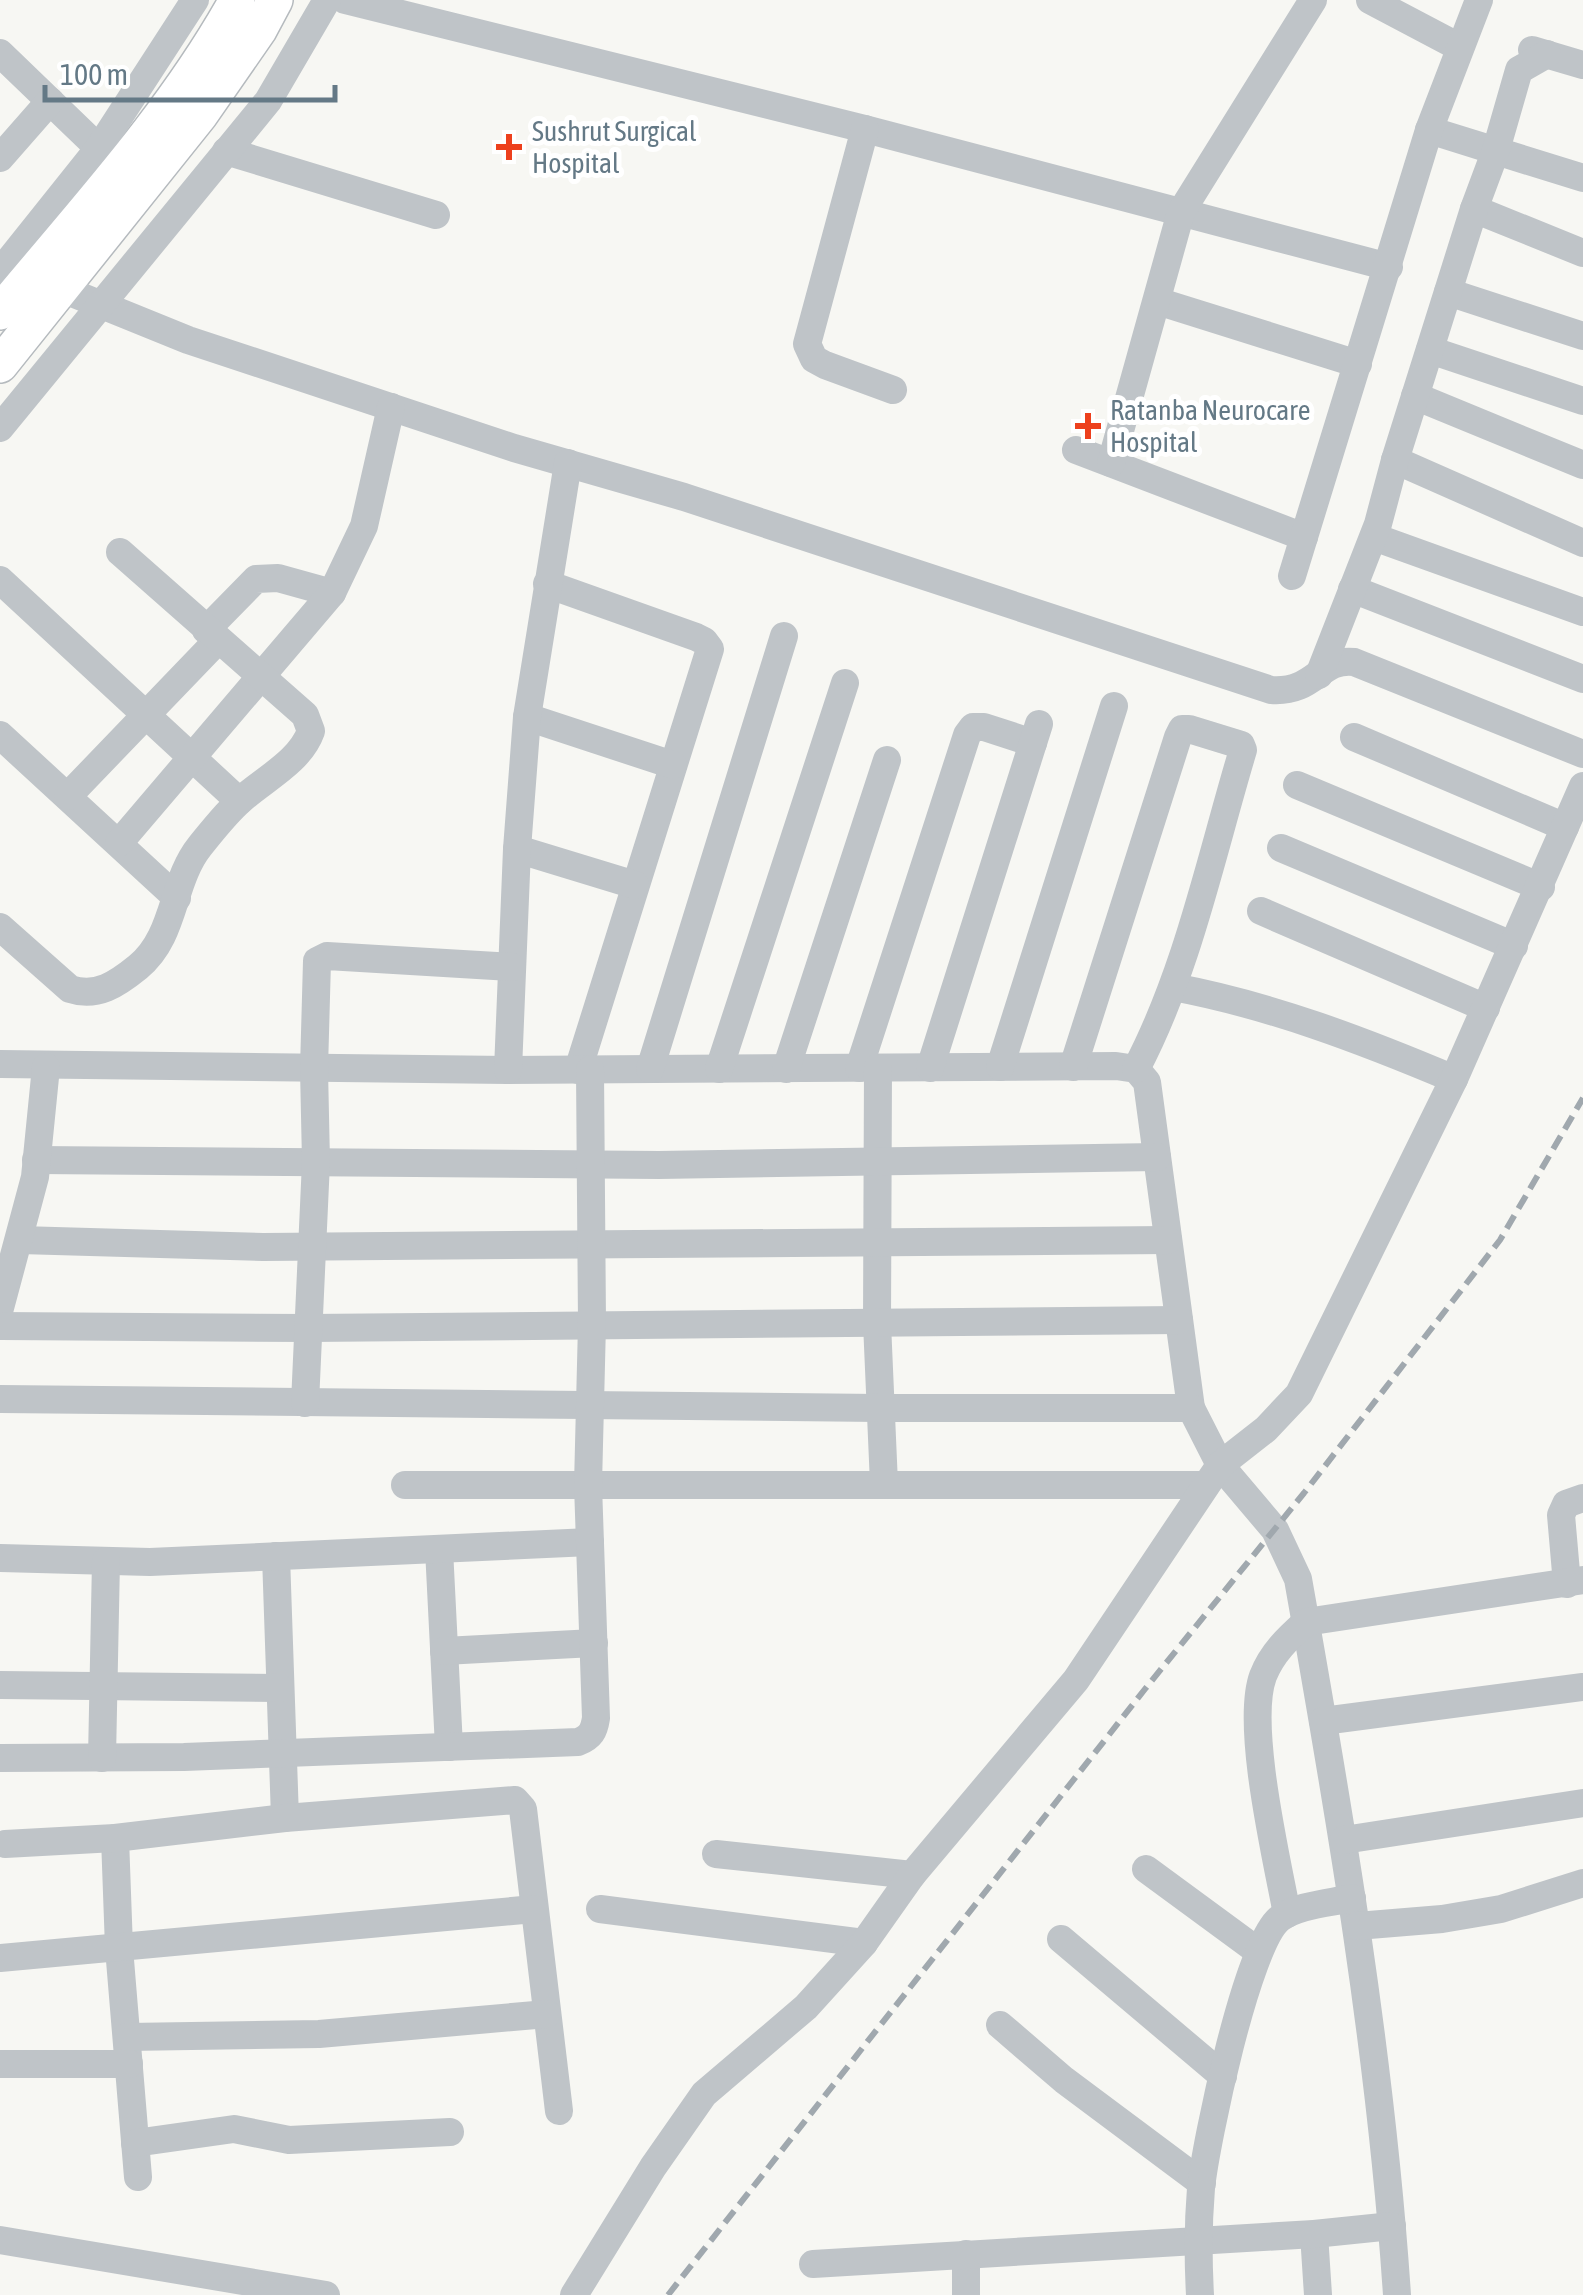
<svg xmlns="http://www.w3.org/2000/svg" width="1583" height="2295" font-family="'Asap Condensed',sans-serif">
<style>
.lines{fill:none;stroke-linecap:round;stroke-linejoin:round}
.major-casing{stroke:#b5babe;stroke-width:38}
.minor{stroke:#bfc4c8;stroke-width:28}
.major{stroke:#fff;stroke-width:35}
.rail{stroke:#a0a8ae;stroke-width:6;stroke-dasharray:15 8;stroke-linecap:butt}
.poi-dot{fill:#ed401d;stroke:#fff;stroke-width:4}
.labels{text-anchor:middle;stroke-width:10;stroke-linejoin:round;paint-order:stroke}
.poi-label{font-size:28px;fill:#647986;stroke:#fff;text-anchor:start}
</style>
<rect width="100%" height="100%" fill="#f7f7f3"/>
<g class="lines">
<g class="major-casing">
<g id="major">
<path d="M0,312C83,212 174,114 237,0"/>
<polyline points="0,365 200,115 259,30 275,0"/>
</g>
</g>
<g class="minor">
<polyline points="345,0 865,129 1389,267"/>
<polyline points="1370,0 1459,47"/>
<polyline points="1532,50 1583,65"/>
<polyline points="0,53 110,159"/>
<polyline points="865,129 807,344 814,359 825,365 893,390"/>
<polyline points="1429,130 1583,178"/>
<polyline points="226,151 436,215"/>
<polyline points="0,158 50,101"/>
<polyline points="1474,209 1583,253"/>
<polyline points="0,272 99,148 195,0"/>
<path d="M45,282L188,340L514,448L684,497L1271,690C1316,693 1319,658 1354,662L1583,754"/>
<polyline points="1448,292 1583,336"/>
<polyline points="1157,301 1358,364"/>
<polyline points="1430,350 1583,401"/>
<polyline points="1415,396 1583,465"/>
<polyline points="0,428 268,101 327,0"/>
<polyline points="1076,450 1304,537"/>
<polyline points="1395,460 1583,543"/>
<polyline points="1111,463 1181,212 1313,0"/>
<polyline points="1374,537 1583,612"/>
<polyline points="1292,576 1429,130 1479,0"/>
<polyline points="0,580 239,801"/>
<polyline points="547,584 696,637 704,641 710,649 578,1070"/>
<polyline points="1352,589 1583,679"/>
<polyline points="206,630 256,579 278,578 332,593"/>
<polyline points="1319,675 1378,524 1395,460 1474,209 1496,150 1519,70 1547,54"/>
<polyline points="527,717 673,765"/>
<polyline points="0,735 177,898"/>
<polyline points="1354,737 1565,827"/>
<polyline points="1297,785 1541,887"/>
<polyline points="68,796 218,640"/>
<polyline points="119,843 332,593 364,526 391,407"/>
<polyline points="1281,848 1514,946"/>
<polyline points="517,849 635,885"/>
<polyline points="1261,911 1486,1008"/>
<path d="M0,927L70,989C97,998 117,984 138,967C176,936 171,882 200,846C213,830 226,813 241,800C264,779 300,762 311,731L305,715L120,552"/>
<path d="M1173,987C1270,1005 1364,1041 1454,1079"/>
<path d="M0,1064L508,1070L1116,1066L1136,1069L1147,1082L1191,1408L1220,1465L1275,1530L1298,1579C1340,1816 1381,2055 1397,2295"/>
<polyline points="1000,1067 1114,706"/>
<path d="M1073,1067L1178,737L1182,729H1189L1241,745L1243,750C1211,856 1188,970 1136,1069"/>
<polyline points="859,1068 967,735 973,727 984,727 1033,743"/>
<polyline points="878,1068 877,1323 884,1484"/>
<polyline points="930,1068 1039,724"/>
<polyline points="650,1069 784,636"/>
<polyline points="719,1069 845,683"/>
<polyline points="786,1069 887,760"/>
<polyline points="508,1070 517,849 527,717 568,463"/>
<polyline points="36,1160 659,1165 1157,1157"/>
<polyline points="20,1240 263,1247 1168,1240"/>
<polyline points="0,1308 35,1177 46,1067"/>
<polyline points="0,1326 309,1328 1179,1320"/>
<polyline points="0,1399 879,1408 1191,1408"/>
<polyline points="305,1403 316,1162 314,1069 317,961 327,956 512,967"/>
<polyline points="405,1485 1205,1485"/>
<polyline points="439,1549 449,1747"/>
<polyline points="276,1556 285,1818"/>
<polyline points="0,1558 150,1562 590,1542"/>
<polyline points="1567,1584 1561,1515 1566,1504 1583,1498"/>
<polyline points="444,1651 594,1643"/>
<polyline points="0,1685 280,1688"/>
<polyline points="1323,1721 1583,1687"/>
<path d="M0,1758L184,1757L578,1742C591,1737 594,1731 596,1718L588,1485L592,1324L590,1070"/>
<polyline points="102,1758 106,1561"/>
<polyline points="115,1838 119,1948 138,2177"/>
<polyline points="1344,1840 1583,1803"/>
<polyline points="5,1844 115,1838 285,1818 515,1800 523,1809 559,2111"/>
<polyline points="716,1854 912,1875"/>
<polyline points="1146,1869 1259,1952"/>
<polyline points="600,1909 864,1943"/>
<path d="M1287,1914C1277,1860 1245,1725 1263,1676C1272,1653 1288,1638 1306,1622L1583,1580"/>
<polyline points="1357,1926 1442,1919 1501,1909 1583,1883"/>
<polyline points="1061,1939 1223,2076"/>
<polyline points="0,1958 534,1909"/>
<polyline points="1000,2025 1064,2080 1202,2183"/>
<polyline points="127,2037 319,2034 547,2014"/>
<polyline points="0,2064 129,2064"/>
<polyline points="135,2143 234,2129 289,2140 450,2132"/>
<polyline points="1314,2234 1318,2295"/>
<polyline points="0,2240 326,2295"/>
<polyline points="966,2254 966,2295"/>
<polyline points="813,2264 1314,2234 1392,2226"/>
<polyline points="574,2295 653,2167 704,2094 806,2007 864,1943 912,1875 1076,1680 1220,1465 1266,1429 1299,1394 1454,1079 1583,786"/>
<path d="M1200,2295C1198,2259 1198,2224 1201,2188C1206,2141 1247,1946 1279,1919C1297,1905 1330,1903 1352,1898"/>
</g>
<use href="#major" class="major"/>
<polyline class="rail" points="668,2295 1145,1689 1304,1493 1500,1240 1583,1098"/>
</g>
<g class="poi-dot">
<path d="M504 132h10v10h10v10h-10v10h-10v-10h-10v-10h10z"/>
<path d="M1083 411h10v10h10v10h-10v10h-10v-10h-10v-10h10z"/>
</g>
<g class="labels">
<g class="poi-label">
<text x="532" y="141">Sushrut Surgical<tspan x="532" dy="32">Hospital</tspan></text>
<text x="1110" y="420">Ratanba Neurocare<tspan x="1110" dy="32">Hospital</tspan></text>
</g>
</g>
<path d="M45 85v15h290v-15" fill="none" stroke="#647986" stroke-width="5"/>
<text x="60" y="85" font-size="30" fill="#647986" stroke="#ffffff" stroke-width="8" paint-order="stroke">100 m</text>
</svg>
